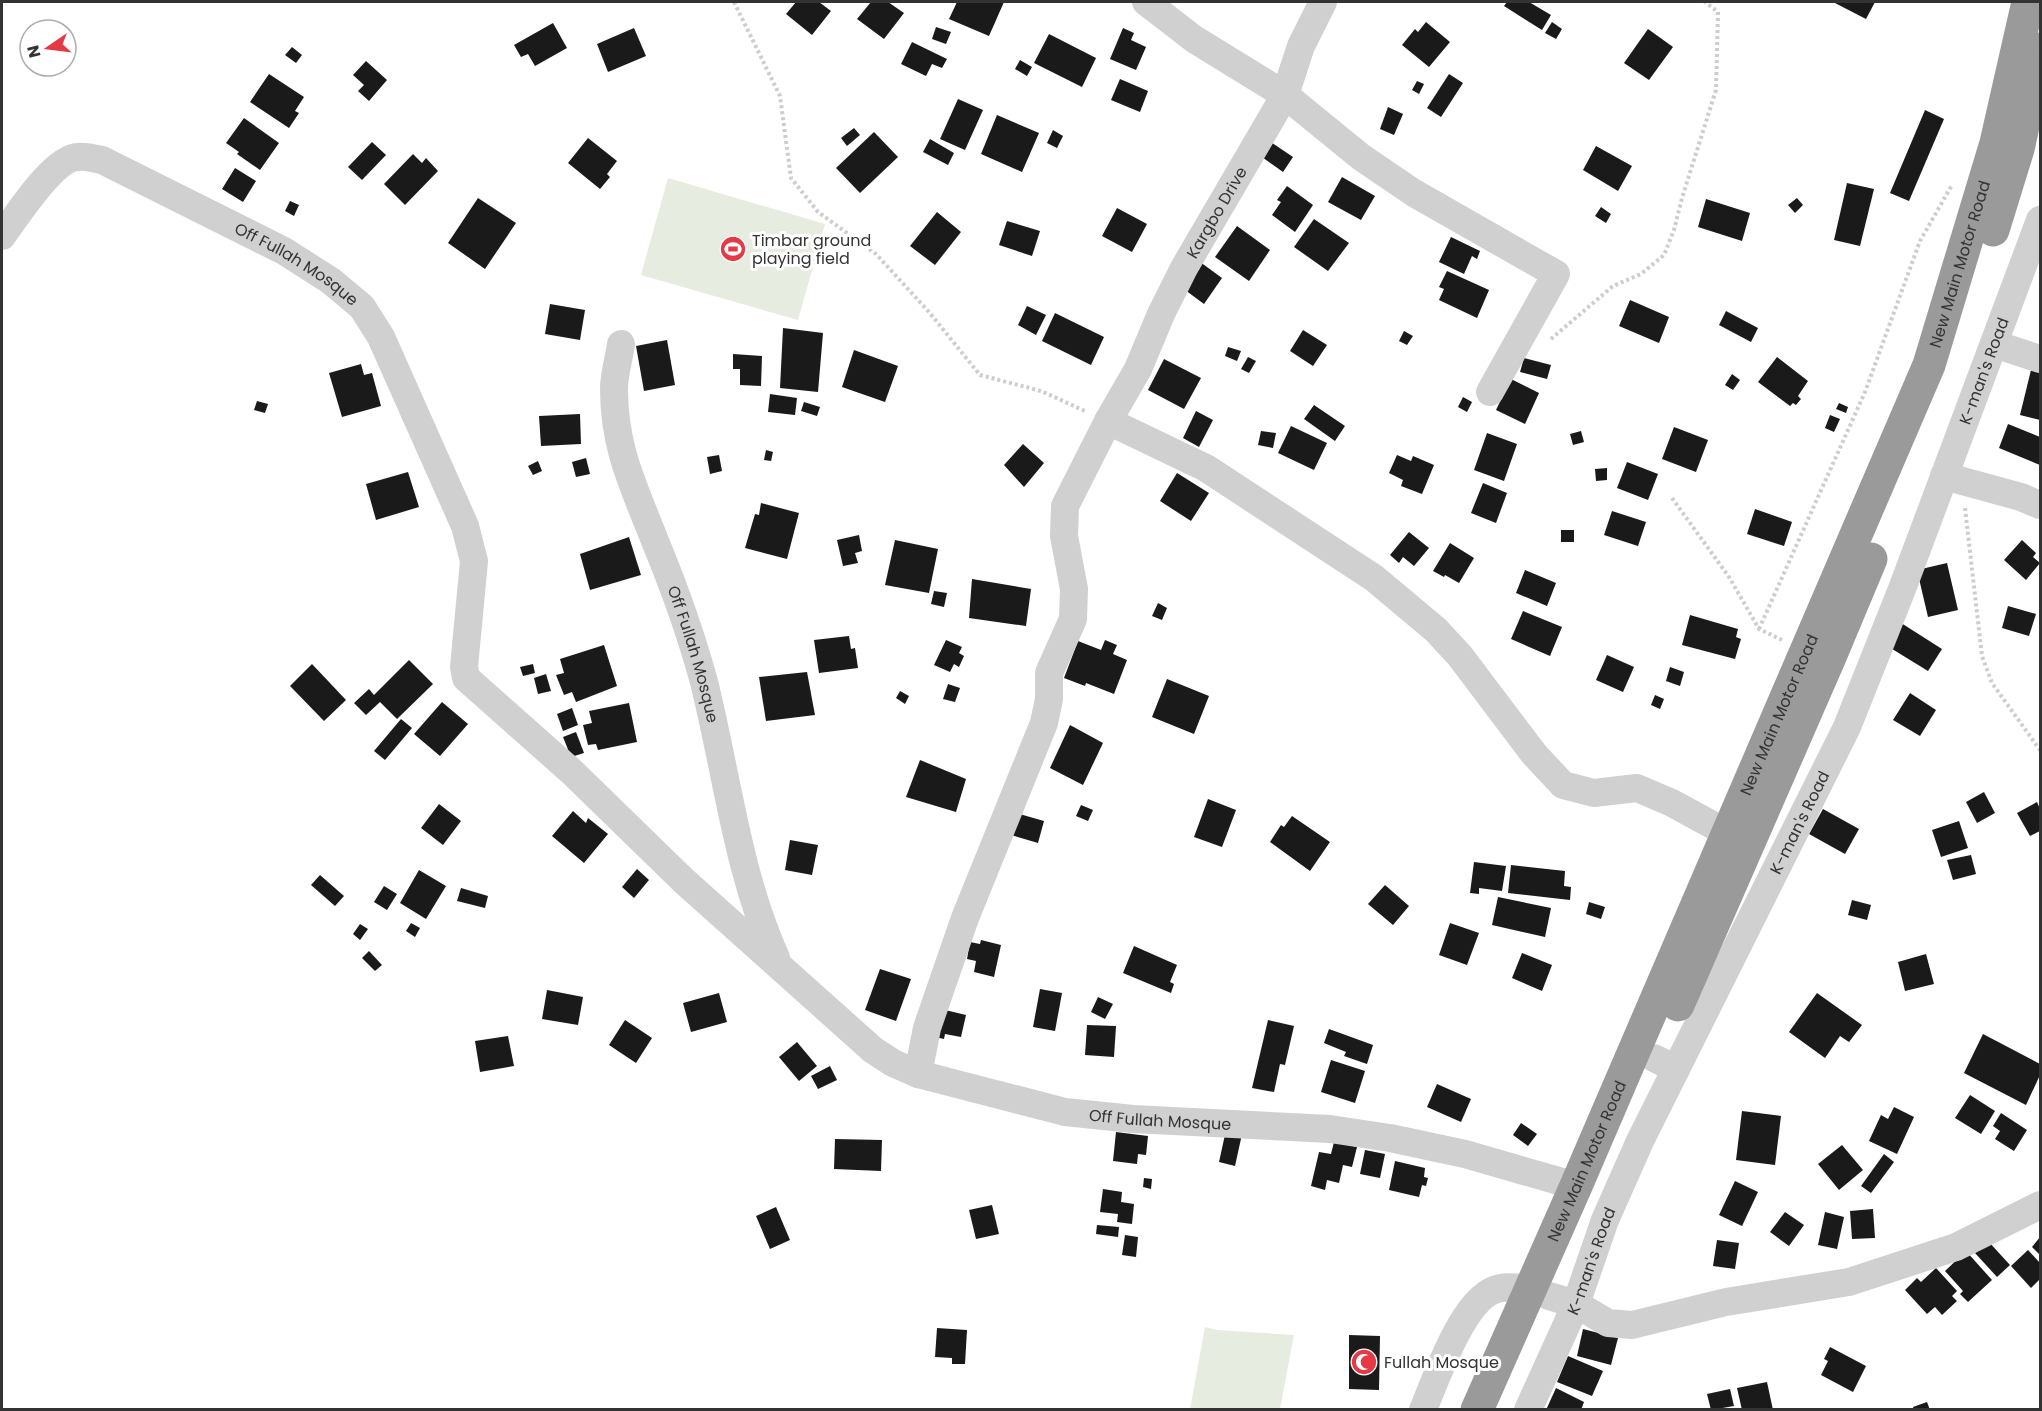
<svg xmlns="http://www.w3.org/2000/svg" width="2042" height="1411" font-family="Poppins,sans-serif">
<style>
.green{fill:#e6ecdf}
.building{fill:#1a1a1a}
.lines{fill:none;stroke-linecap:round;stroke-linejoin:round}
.path{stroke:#cdcdcd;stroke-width:4;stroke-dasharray:3 3;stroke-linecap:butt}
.minor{stroke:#d0d0d0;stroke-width:28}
.highway{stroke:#9a9a9a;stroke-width:33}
.labels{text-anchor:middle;stroke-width:6;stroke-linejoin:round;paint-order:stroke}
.street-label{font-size:16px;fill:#333;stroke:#fff}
.poi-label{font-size:16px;fill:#333;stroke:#fff;text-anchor:start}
</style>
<rect width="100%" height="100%" fill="#fff"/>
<g class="green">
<polygon points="668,178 825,224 798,320 641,275"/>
<polygon points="1205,1327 1217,1330 1294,1335 1280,1409 1190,1409"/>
</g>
<g class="building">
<polygon points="796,2 819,2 831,11 812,35 786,14"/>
<polygon points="871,2 888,2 904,13 884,39 857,19"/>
<polygon points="957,2 1004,2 989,36 949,19"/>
<polygon points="1507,2 1516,3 1517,2 1529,2 1551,15 1542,30 1504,6"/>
<polygon points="1833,2 1875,2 1866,19"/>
<polygon points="1426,22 1450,42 1429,67 1402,45 1415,29 1418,32"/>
<polygon points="1552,22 1562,29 1556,39 1545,33"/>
<polygon points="553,23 567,48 535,66 528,54 521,57 514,45"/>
<polygon points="936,27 951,32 946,44 932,39"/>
<polygon points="634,28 646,56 608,72 597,44"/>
<polygon points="1123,28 1134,33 1131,40 1146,47 1136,70 1110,59"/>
<polygon points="1648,29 1673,47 1649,80 1624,63"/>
<polygon points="1049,34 1096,58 1082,87 1034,63"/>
<polygon points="912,42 947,59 942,68 932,64 926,76 901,64"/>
<polygon points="292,47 302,55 296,63 285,55"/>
<polygon points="1020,60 1032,67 1027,76 1015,69"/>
<polygon points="366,61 387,80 369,101 358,91 364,85 353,75"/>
<polygon points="269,74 304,97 295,111 299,113 289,128 250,102"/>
<polygon points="1449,74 1463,83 1441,117 1427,108"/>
<polygon points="1120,79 1148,91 1140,112 1111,100"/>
<polygon points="1417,81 1424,84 1419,94 1412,90"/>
<polygon points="958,99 983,110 965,150 940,139"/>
<polygon points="1388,107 1403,114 1394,135 1380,129"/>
<polygon points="1925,110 1944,119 1909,201 1890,193"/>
<polygon points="997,115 1039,133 1022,172 981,154"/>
<polygon points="244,118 279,143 260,170 237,154 239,152 226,143"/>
<polygon points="854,128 860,135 847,146 841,138"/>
<polygon points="1053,130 1063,136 1057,148 1047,143"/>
<polygon points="874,132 898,157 860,193 836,168"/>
<polygon points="588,138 617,161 607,174 610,177 600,189 568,163"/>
<polygon points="1265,138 1293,157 1283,172 1255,152"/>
<polygon points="930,139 954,153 948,165 923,152"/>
<polygon points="372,142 386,155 362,180 348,167"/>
<polygon points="1596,146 1632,166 1618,191 1583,170"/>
<polygon points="413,154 422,163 426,158 438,171 405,205 384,184"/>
<polygon points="235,168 256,181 243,202 222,189"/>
<polygon points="1342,177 1375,196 1361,220 1328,202"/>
<polygon points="1847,183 1874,189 1860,246 1834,240"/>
<polygon points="1287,186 1313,205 1295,232 1272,215 1281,202 1277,200"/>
<polygon points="478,198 516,223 485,269 448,243"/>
<polygon points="1797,198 1803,205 1795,213 1788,205"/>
<polygon points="1706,199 1750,213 1742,241 1698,227"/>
<polygon points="290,201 299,205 294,216 285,211"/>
<polygon points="1601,207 1611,214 1606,223 1595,216"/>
<polygon points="1117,208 1147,224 1132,252 1102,236"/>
<polygon points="937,212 961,232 935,265 910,246"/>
<polygon points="1314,219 1349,243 1328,271 1294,247"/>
<polygon points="1007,221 1040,231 1032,256 999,245"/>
<polygon points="1237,226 1270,250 1249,281 1215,257"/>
<polygon points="1451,237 1480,251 1477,259 1472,256 1464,274 1439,262"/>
<polygon points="1196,259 1222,278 1204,304 1181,287"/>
<polygon points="1447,271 1489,290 1477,318 1439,300 1444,289 1439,287"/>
<polygon points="1630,300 1669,317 1659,343 1619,326"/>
<polygon points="550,304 585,310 580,340 545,334"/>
<polygon points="1027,306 1046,315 1036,335 1018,325"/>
<polygon points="1726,311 1758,328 1751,342 1719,325"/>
<polygon points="1055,313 1104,337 1091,365 1042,341"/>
<polygon points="783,328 823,333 818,392 780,388"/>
<polygon points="1303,330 1327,345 1313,366 1290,351"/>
<polygon points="1404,331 1413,336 1407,345 1399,341"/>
<polygon points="667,340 675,385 644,391 636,346"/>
<polygon points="1228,347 1241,351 1237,361 1225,356"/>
<polygon points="854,350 898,366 885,402 842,387"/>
<polygon points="733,354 762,356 761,386 740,385 740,369 733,369"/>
<polygon points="1248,357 1256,361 1249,373 1241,369"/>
<polygon points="1777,357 1808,381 1798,396 1801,399 1796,405 1793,403 1790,406 1758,382"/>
<polygon points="1524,358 1551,365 1547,379 1520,372"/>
<polygon points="1164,359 1201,378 1184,409 1148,390"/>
<polygon points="361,364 364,375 372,373 381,406 342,417 329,373"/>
<polygon points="2031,370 2040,373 2040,420 2020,415"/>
<polygon points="1732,374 1740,380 1733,390 1725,385"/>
<polygon points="1511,379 1539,393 1525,424 1496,410"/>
<polygon points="770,394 797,398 795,415 768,412"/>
<polygon points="1463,397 1472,402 1467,412 1458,407"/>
<polygon points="257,401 268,404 265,413 254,410"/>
<polygon points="804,402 820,407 817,416 801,411"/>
<polygon points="1839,403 1848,407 1846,413 1836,409"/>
<polygon points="1314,405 1345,426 1335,441 1304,419"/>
<polygon points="1196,411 1213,420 1199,447 1183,438"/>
<polygon points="580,414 581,444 541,446 539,416"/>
<polygon points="1830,415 1840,419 1834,432 1825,428"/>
<polygon points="2008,424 2040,437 2040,465 1999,448"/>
<polygon points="1291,426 1327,443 1314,470 1278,453"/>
<polygon points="1674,427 1708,440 1696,472 1662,459"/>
<polygon points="1261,431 1276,433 1273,448 1258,445"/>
<polygon points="1581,431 1584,442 1573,445 1570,434"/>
<polygon points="1487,433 1517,444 1504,481 1474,470"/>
<polygon points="1023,444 1044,463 1024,487 1004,465"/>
<polygon points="766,450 773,452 771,461 764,460"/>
<polygon points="719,455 722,471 710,474 707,457"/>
<polygon points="1397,455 1411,461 1413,456 1434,465 1422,494 1401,486 1403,480 1389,473"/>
<polygon points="586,458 590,474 576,477 572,462"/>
<polygon points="538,461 542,471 533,475 528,466"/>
<polygon points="1627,462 1658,474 1648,500 1617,488"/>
<polygon points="1607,468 1607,480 1596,481 1595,469"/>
<polygon points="408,472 419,507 376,520 366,484"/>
<polygon points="1177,473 1209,493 1191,521 1160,501"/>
<polygon points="1483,483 1507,493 1496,523 1471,513"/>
<polygon points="761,503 799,513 787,559 745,548 755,514 759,515"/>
<polygon points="1755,509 1792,522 1784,546 1747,534"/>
<polygon points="1612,511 1646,522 1638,546 1604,535"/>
<rect x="1561" y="530" width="13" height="12"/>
<polygon points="1409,532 1429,548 1414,566 1403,557 1399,563 1390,555"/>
<polygon points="859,535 862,551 855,553 858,563 843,566 837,540"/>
<polygon points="629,537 641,575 590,590 580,554"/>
<polygon points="895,540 938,549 929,593 885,585"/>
<polygon points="2022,540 2036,553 2033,557 2040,563 2026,580 2004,560"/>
<polygon points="1450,543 1474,558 1459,583 1445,575 1444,577 1433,571"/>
<polygon points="1947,563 1958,610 1928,617 1917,570"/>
<polygon points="1525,570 1556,583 1547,606 1516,593"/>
<polygon points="972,579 1031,589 1026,626 969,618"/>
<polygon points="934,591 947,593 944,607 931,604"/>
<polygon points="1158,603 1167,608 1162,620 1152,616"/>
<polygon points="2008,606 2036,614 2029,636 2002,628"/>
<polygon points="1523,611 1562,627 1550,656 1511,639"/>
<polygon points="1690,615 1738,629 1736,637 1741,639 1735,659 1682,645"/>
<polygon points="1898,621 1942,649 1928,671 1884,644"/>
<polygon points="849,636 851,649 855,648 858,668 819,673 814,640"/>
<polygon points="946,640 962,647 959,653 964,656 959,667 954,664 950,672 934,665"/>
<polygon points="1105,640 1117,645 1113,654 1127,660 1114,694 1086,683 1085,686 1064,678 1078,641 1101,650"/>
<polygon points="604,645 617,686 576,702 572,692 564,695 556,675 564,673 560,659"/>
<polygon points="1607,655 1634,667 1623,692 1596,680"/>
<polygon points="409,660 433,684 397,719 380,702 366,715 354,703 369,689 374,695"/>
<polygon points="312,664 346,700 324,721 290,686"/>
<polygon points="533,664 535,673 523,676 520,667"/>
<polygon points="1670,667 1684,672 1680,686 1666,681"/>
<polygon points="807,672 815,715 766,721 759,677"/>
<polygon points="546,674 551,691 538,694 534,678"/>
<polygon points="1167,679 1209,696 1194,734 1152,717"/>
<polygon points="948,684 960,688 955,702 943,699"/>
<polygon points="900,691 909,696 905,704 896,698"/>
<polygon points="1910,693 1936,710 1920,736 1893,720"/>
<polygon points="1655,695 1664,699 1660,709 1651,705"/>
<polygon points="442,702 468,724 440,756 414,734"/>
<polygon points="629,703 637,742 598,750 596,744 588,745 583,725 592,723 589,711"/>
<polygon points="572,708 578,725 563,731 557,714"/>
<polygon points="401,719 412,728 385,760 374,751"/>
<polygon points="1070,725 1103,743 1083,785 1050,768"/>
<polygon points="576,732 584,753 571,757 563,737"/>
<polygon points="920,760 966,779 956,812 906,797"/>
<polygon points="1984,792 1995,813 1977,823 1966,802"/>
<polygon points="1208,799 1236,810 1222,847 1194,837"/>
<polygon points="2037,802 2040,809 2040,831 2030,836 2017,813"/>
<polygon points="439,804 461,821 443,845 421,828"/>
<polygon points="1081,805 1093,810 1088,821 1076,816"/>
<polygon points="1823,809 1859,829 1845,854 1809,834"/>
<polygon points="573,811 586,823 588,818 608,834 584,863 552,836"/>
<polygon points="1016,813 1044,821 1038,843 1011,835"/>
<polygon points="1292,816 1330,842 1310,871 1270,842 1281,825 1284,827"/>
<polygon points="1959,821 1968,848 1941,857 1932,830"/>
<polygon points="790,840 818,845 812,875 785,870"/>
<polygon points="1971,855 1976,874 1953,880 1947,860"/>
<polygon points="1474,862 1506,866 1502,891 1479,888 1479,894 1470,893"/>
<polygon points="1511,865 1565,871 1564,886 1571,887 1570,900 1508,893"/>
<polygon points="637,869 649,880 634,898 622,887"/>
<polygon points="419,870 446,886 426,919 400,903"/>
<polygon points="320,875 344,896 335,906 311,885"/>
<polygon points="1385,885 1409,906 1393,925 1368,904"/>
<polygon points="384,886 397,894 387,910 374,902"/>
<polygon points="461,888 488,896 485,908 457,901"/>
<polygon points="1498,897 1551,908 1545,937 1492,925"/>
<polygon points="1852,900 1871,905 1867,920 1848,915"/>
<polygon points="1589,902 1605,907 1601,919 1586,914"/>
<polygon points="411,923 420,928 415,937 406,931"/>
<polygon points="1450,923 1479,933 1467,965 1439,955"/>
<polygon points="360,924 368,929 360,940 353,934"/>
<polygon points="981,940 1001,945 994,977 974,972 976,961 967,959 970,942 980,944"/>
<polygon points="1134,946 1177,965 1170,982 1174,984 1171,993 1123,973"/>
<polygon points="369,951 382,965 375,971 362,958"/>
<polygon points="1522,953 1552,965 1542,991 1512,978"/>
<polygon points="1926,954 1934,984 1905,991 1898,962"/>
<polygon points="880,969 911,979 896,1021 865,1010"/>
<polygon points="1040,989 1062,993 1055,1031 1033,1027"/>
<polygon points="547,990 583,997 578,1025 542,1019"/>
<polygon points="719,993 727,1022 691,1032 683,1003"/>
<polygon points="1817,993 1862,1025 1849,1042 1840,1036 1825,1058 1789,1032"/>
<polygon points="1098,997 1113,1004 1105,1019 1091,1012"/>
<polygon points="941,1009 966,1015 961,1037 945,1034 944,1039 935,1037"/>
<polygon points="625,1020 652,1038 636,1063 609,1045"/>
<polygon points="1268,1020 1294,1026 1285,1065 1280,1064 1274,1092 1252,1088"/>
<polygon points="1087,1025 1116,1026 1114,1057 1085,1055"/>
<polygon points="1329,1029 1373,1045 1367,1064 1344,1056 1346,1052 1324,1043"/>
<polygon points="1983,1034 2040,1064 2040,1075 2026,1105 1964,1073"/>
<polygon points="508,1036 514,1066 480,1072 475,1041"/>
<polygon points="797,1042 817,1066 799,1081 779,1057"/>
<polygon points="1331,1060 1365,1071 1355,1103 1321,1092"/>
<polygon points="830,1066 837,1080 818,1089 811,1076"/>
<polygon points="1437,1084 1471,1099 1461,1122 1427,1107"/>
<polygon points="1970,1095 1995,1111 1981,1134 1955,1118"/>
<polygon points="1894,1107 1914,1117 1897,1154 1869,1141 1881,1115 1888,1119"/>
<polygon points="1742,1111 1781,1116 1775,1165 1736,1160"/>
<polygon points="2001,1113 2027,1130 2014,1151 1995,1139 2000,1131 1993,1126"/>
<polygon points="1521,1123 1537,1134 1528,1146 1513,1135"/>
<polygon points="1226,1130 1242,1134 1235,1166 1219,1162"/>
<polygon points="1116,1132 1148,1136 1146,1155 1138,1154 1137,1164 1113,1161"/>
<polygon points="835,1139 882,1140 881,1171 834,1169"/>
<polygon points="1334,1142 1357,1147 1352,1167 1343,1165 1339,1183 1327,1180 1325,1190 1311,1186 1319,1152 1331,1154"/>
<polygon points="1842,1145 1863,1170 1839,1190 1818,1164"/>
<polygon points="1365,1150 1385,1154 1380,1178 1360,1174"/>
<polygon points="1884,1154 1894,1162 1871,1193 1861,1186"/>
<polygon points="1395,1161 1425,1168 1424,1177 1428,1178 1426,1186 1422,1185 1419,1197 1389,1190"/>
<polygon points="1144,1178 1152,1179 1151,1189 1143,1187"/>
<polygon points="1735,1181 1758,1192 1742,1226 1719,1215"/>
<polygon points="1103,1189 1122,1192 1121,1202 1134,1204 1132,1224 1117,1222 1118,1214 1100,1212"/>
<polygon points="992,1205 999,1234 976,1239 969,1210"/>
<polygon points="776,1207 790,1240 770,1249 756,1216"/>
<polygon points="1873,1209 1875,1238 1852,1239 1850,1211"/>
<polygon points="1785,1212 1804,1225 1789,1246 1770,1232"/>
<polygon points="1825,1212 1844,1217 1837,1249 1818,1245"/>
<polygon points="1097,1225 1119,1227 1118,1237 1096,1234"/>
<polygon points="1125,1235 1138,1237 1136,1257 1122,1255"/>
<polygon points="2040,1237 2040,1255 2032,1247"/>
<polygon points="1717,1240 1739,1243 1735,1269 1713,1266"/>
<polygon points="1988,1241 2010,1265 1997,1277 1975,1253"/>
<polygon points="2028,1250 2040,1263 2040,1279 2031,1288 2011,1266"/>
<polygon points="1966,1251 1992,1280 1968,1302 1960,1294 1963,1291 1945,1271"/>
<polygon points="1936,1268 1957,1291 1952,1296 1957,1301 1942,1315 1935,1307 1927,1314 1905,1290 1917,1278 1921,1282"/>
<polygon points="937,1328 967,1330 965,1364 952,1364 952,1358 935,1357"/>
<polygon points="1583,1329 1618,1338 1611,1365 1577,1356"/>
<polygon points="1349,1335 1380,1336 1379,1390 1349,1389"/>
<polygon points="1830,1347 1866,1366 1853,1392 1821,1375 1828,1361 1824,1359"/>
<polygon points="1568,1356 1603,1371 1592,1396 1557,1382"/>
<polygon points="1767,1382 1773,1410 1742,1410 1737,1388"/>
<polygon points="1556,1388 1584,1402 1581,1410 1546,1410"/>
<polygon points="1730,1389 1734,1406 1711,1410 1707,1394"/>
<polygon points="1927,1402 1930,1410 1914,1410 1913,1407"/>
</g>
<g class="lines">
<g class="path">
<polyline points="734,2 780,96 791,178 818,212 876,254 929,312 980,375 1041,391 1085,411"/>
<polyline points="1551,339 1613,286 1641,274 1664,255 1674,230 1682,198 1716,90 1718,12 1705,2"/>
<polyline points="1672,498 1729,577 1759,629 1782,640"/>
<polyline points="1965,508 1982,656 1992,683 2040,750"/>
<polyline points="1759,629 1865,392 1920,241 1952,185"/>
</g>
<g class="minor">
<polyline points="1146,2 1194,39 1285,95 1361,157 1414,193 1556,274 1490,392"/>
<path id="s1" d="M2,236C17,216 53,158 78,157C86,156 94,159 102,160L284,251L331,281L362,307L381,337L465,526L474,561L464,667L466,678L572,772L684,881L873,1050L893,1063L918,1074L1065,1112L1133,1119L1330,1129L1390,1138L1465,1154L1576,1186"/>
<path id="s2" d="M621,344C619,359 614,374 614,389C614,449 634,487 655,541C674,587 691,634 704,682C727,774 737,871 776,958"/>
<polyline points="1994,344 2040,359"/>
<polyline points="1108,421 1206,468 1374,578 1436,630 1460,656 1534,754 1563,785 1594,793 1637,788 1672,803 1727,833"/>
<polyline points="1944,476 2021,497 2040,505"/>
<polyline points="1654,1058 1676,1069"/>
<path id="s3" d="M918,1074L927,1028L965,918L1044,723L1049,699V673L1073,619L1074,589L1064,536L1065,506L1108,421L1138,369L1161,314L1184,268L1285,95L1301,46L1323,2"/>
<polyline points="1549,1296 1576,1304 1608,1323 1632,1325 1726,1302 1849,1282 1956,1247 2040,1205"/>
<path d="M1423,1410C1436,1379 1462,1302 1494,1290C1506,1285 1518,1288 1531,1289"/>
<path id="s4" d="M1528,1410L1576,1304L1605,1220L1640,1141L1847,727L1902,589L2040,220"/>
</g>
<g class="highway">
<polyline points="1993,230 2018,149 2040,49"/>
<polyline points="1678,1005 1830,657 1871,559"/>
<path id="s5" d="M1477,1410L1576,1186L1929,365L1996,143L2028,2"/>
</g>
</g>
<defs>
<g id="stadium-disc" transform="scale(1.35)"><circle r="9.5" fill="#e63946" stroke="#fff"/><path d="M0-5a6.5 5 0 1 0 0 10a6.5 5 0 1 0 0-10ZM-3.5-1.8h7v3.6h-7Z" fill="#fff"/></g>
<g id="mosque-disc" transform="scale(1.35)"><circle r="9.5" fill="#e63946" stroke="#fff"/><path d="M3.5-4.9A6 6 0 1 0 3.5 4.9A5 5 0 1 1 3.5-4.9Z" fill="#fff"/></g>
</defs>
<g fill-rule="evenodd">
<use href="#stadium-disc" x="733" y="249"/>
<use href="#mosque-disc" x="1364" y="1362"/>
</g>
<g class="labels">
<g class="street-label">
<text dy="6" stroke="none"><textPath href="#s3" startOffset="928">Kargbo Drive</textPath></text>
<text dy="6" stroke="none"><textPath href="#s5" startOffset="1244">New Main Motor Road</textPath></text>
<text dy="6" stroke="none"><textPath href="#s1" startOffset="357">Off Fullah Mosque</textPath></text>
<text dy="6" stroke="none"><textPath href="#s4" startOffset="1136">K-man's Road</textPath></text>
<text dy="6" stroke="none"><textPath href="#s2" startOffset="324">Off Fullah Mosque</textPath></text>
<text dy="6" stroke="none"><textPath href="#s5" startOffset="758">New Main Motor Road</textPath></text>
<text dy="6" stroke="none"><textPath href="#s4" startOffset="648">K-man's Road</textPath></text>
<text dy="6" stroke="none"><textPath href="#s1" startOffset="1682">Off Fullah Mosque</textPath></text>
<text dy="6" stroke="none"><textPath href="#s5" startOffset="272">New Main Motor Road</textPath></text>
<text dy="6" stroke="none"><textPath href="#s4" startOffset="162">K-man's Road</textPath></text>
</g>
<g class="poi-label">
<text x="752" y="246">Timbar ground<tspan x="752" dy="18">playing field</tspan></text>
<text x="1384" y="1368">Fullah Mosque</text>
</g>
</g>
<rect width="2042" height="1411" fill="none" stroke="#333333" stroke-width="6"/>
<g transform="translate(48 48) rotate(256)"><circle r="28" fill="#ffffff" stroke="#adadad" stroke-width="1.5"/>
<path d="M0-4.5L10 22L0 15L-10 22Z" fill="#e63946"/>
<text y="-9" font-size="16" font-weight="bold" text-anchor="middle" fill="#333333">N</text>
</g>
</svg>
